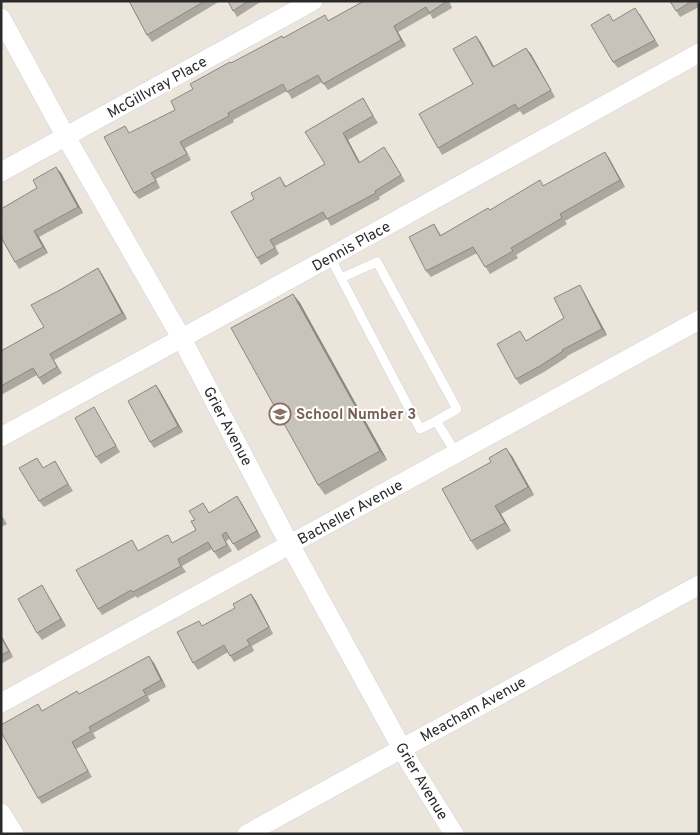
<svg xmlns="http://www.w3.org/2000/svg" width="700" height="835" font-family="Overpass,sans-serif">
<style>
.lines{fill:none;stroke-linecap:round;stroke-linejoin:round}
.service-casing{stroke:#d1d4e3;stroke-width:10}
.minor-casing{stroke:#d1d4e3;stroke-width:20}
.service{stroke:#fff;stroke-width:9}
.minor{stroke:#fff;stroke-width:19}
.wall{fill:#aba8a0}
.shaded-wall{fill:#8b8882}
.building{fill:#c7c3ba;stroke:#8b8882}
.labels{text-anchor:middle;stroke-width:4;stroke-linejoin:round;paint-order:stroke}
.street-label{font-size:15px;fill:#2a2a2a;stroke:#fff}
.education-label{font-size:15px;font-weight:bold;fill:#785e54;stroke:#fff;text-anchor:start}
</style>
<rect width="100%" height="100%" fill="#ece5db"/>
<g class="lines">
<g class="service-casing">
<g id="service">
<polyline points="330,257 420,429 436,421 456,453"/>
<polyline points="341,278 377,262 457,409 436,421"/>
</g>
</g>
<g class="minor-casing">
<g id="minor">
<polyline points="1,18 66,137 182,339 282,530 411,765 454,834"/>
<polyline points="1,172 313,1"/>
<polyline points="1,437 330,257 699,53"/>
<polyline points="1,703 699,320"/>
<polyline points="1,813 14,834"/>
<polyline points="247,834 699,585"/>
</g>
</g>
<use href="#service" class="service"/>
<use href="#minor" class="minor"/>
</g>
<g class="wall">
<polygon points="129,1 220,1 152,42 147,35"/>
<polygon points="228,1 262,1 237,17"/>
<polygon points="364,1 449,1 452,8 433,19 430,14 398,32 406,46 328,90 322,82 292,99 287,91 233,120 234,122 185,148 191,160 156,179 160,188 139,199 134,193 175,110 193,89 231,63 283,38 329,20"/>
<polygon points="670,1 699,1 699,7 680,17"/>
<polygon points="640,14 659,46 618,68 613,62 614,20"/>
<polygon points="476,36 481,43 494,66 531,54 555,97 523,115 520,111 442,155 438,148 473,84"/>
<polygon points="363,98 378,123 348,140 360,162 389,154 405,181 379,197 380,199 331,226 327,219 275,246 279,254 261,265 257,258 254,199 280,177 286,186 325,164"/>
<polygon points="609,158 625,187 565,221 567,224 516,255 518,258 490,274 477,253 431,277 426,271 434,224 441,235 490,210 544,186"/>
<polygon points="61,173 83,213 39,237 48,253 19,269 15,262 2,240 1,240 1,209 37,188"/>
<polygon points="98,268 102,274 127,319 54,360 62,373 43,385 37,375 1,395 1,351 44,327 60,290"/>
<polygon points="584,292 607,335 567,356 567,357 544,372 520,385 516,379 527,340 564,318"/>
<polygon points="293,294 300,303 387,460 325,495 318,485"/>
<polygon points="156,385 160,391 183,432 154,448 150,442"/>
<polygon points="94,407 120,452 101,464 96,457"/>
<polygon points="512,456 534,495 501,514 511,531 477,550 471,541"/>
<polygon points="55,461 73,491 44,507 39,501"/>
<polygon points="241,502 261,537 238,551 230,539 226,541 232,551 219,559 212,549 182,566 186,572 137,598 136,596 102,615 98,609 132,540 138,551 173,543 196,530 210,512"/>
<polygon points="1,514 7,524 1,527"/>
<polygon points="46,592 66,626 42,640 37,633"/>
<polygon points="251,594 256,601 273,634 252,646 254,651 234,662 228,652 198,670 193,663 199,621 202,626 235,608"/>
<polygon points="1,635 13,657 1,664"/>
<polygon points="154,663 166,687 148,696 150,701 93,733 96,738 76,749 92,777 42,804 38,798 43,711 79,694"/>
</g>
<g class="shaded-wall">
<polygon points="394,26 398,32 406,46 401,40"/>
<polygon points="476,36 481,43 497,73 493,67"/>
<polygon points="526,48 531,54 555,97 551,90"/>
<polygon points="343,133 348,140 363,169 359,163"/>
<polygon points="605,152 609,158 625,187 620,180"/>
<polygon points="56,167 61,173 83,213 78,207"/>
<polygon points="34,231 39,237 48,253 43,247"/>
<polygon points="98,268 102,274 127,319 122,313"/>
<polygon points="580,285 584,292 607,335 602,329"/>
<polygon points="293,294 300,303 387,460 380,451"/>
<polygon points="156,385 160,391 183,432 178,426"/>
<polygon points="506,448 512,456 534,495 528,487"/>
<polygon points="237,496 241,502 261,537 257,531"/>
<polygon points="495,506 501,514 511,531 505,523"/>
<polygon points="42,585 46,592 66,626 61,619"/>
<polygon points="251,594 256,601 273,634 269,627"/>
<polygon points="1,635 13,657 9,651 1,637"/>
<polygon points="149,656 154,663 166,687 161,680"/>
</g>
<g class="building">
<polygon points="129,1 205,1 147,35"/>
<polygon points="228,1 248,1 233,11"/>
<polygon points="364,1 447,1 429,13 426,7 394,26 401,40 323,84 318,75 287,92 283,84 228,113 229,116 180,142 187,154 151,173 156,181 134,193 104,137 125,126 129,133 175,110 171,101 193,89 190,84 230,62 231,63 282,36 283,38 325,15 328,21"/>
<polygon points="670,1 692,1 676,11"/>
<polygon points="635,8 655,40 613,62 591,25 609,14 613,21"/>
<polygon points="476,36 493,67 526,48 551,90 518,109 515,104 438,148 419,114 473,84 453,49"/>
<polygon points="363,98 373,116 343,133 359,163 384,147 401,175 375,191 376,193 327,219 323,212 270,240 275,248 257,258 231,212 254,199 251,193 280,177 285,187 325,164 305,132"/>
<polygon points="605,152 620,180 560,214 562,218 511,248 513,251 485,267 473,247 426,271 409,237 434,224 440,236 488,208 490,210 540,180 543,186"/>
<polygon points="56,167 78,207 34,231 43,247 15,262 1,237 1,209 37,188 33,180"/>
<polygon points="98,268 122,313 50,354 57,367 39,378 33,368 1,386 1,351 44,327 31,305 60,290"/>
<polygon points="580,285 602,329 562,350 563,351 540,366 516,379 497,344 520,331 526,341 564,318 554,298"/>
<polygon points="293,294 380,451 318,485 231,328"/>
<polygon points="156,385 178,426 150,442 128,401"/>
<polygon points="94,407 116,446 96,457 75,418"/>
<polygon points="506,448 528,487 495,506 505,523 471,541 442,489 491,462 489,458"/>
<polygon points="37,458 43,468 55,461 68,484 39,501 19,468"/>
<polygon points="237,496 257,531 233,544 226,532 222,535 227,545 214,552 208,542 178,559 181,566 133,592 131,590 98,609 76,570 132,540 138,551 165,536 168,535 172,543 196,530 191,521 195,520 189,511 203,503 209,513"/>
<polygon points="42,585 61,619 37,633 18,599"/>
<polygon points="251,594 269,627 247,640 250,645 230,656 224,645 193,663 177,632 199,621 202,626 235,608 233,604"/>
<polygon points="1,637 9,651 1,655"/>
<polygon points="149,656 161,680 143,690 146,695 89,727 91,731 72,742 88,771 38,798 1,732 1,725 38,704 42,711 77,691 79,694"/>
</g>
<defs>
<g id="school-ring" transform="scale(1.125)"><circle r="9.5" fill="#fff" stroke="#8d6e63" stroke-width="1.5"/><path d="M0-5L7-2L0 1L-7-2ZM-4 1L0 2.5L4 1V4Q0 6-4 4Z" fill="#8d6e63"/></g>
</defs>
<g fill-rule="evenodd">
<use href="#school-ring" x="280" y="414"/>
</g>
<g class="labels">
<g class="street-label">
<text transform="translate(157 87) rotate(-29)" y="5">McGillvray Place</text>
<text transform="translate(351 246) rotate(-29)" y="5">Dennis Place</text>
<text transform="translate(228 426) rotate(62)" y="5">Grier Avenue</text>
<text transform="translate(350 512) rotate(-29)" y="5">Bacheller Avenue</text>
<text transform="translate(473 709) rotate(-29)" y="5">Meacham Avenue</text>
<text transform="translate(422 781) rotate(59)" y="5">Grier Avenue</text>
</g>
<g class="education-label">
<text x="296" y="419">School Number 3</text>
</g>
</g>
<rect width="700" height="835" fill="none" stroke="#2a2a2a" stroke-width="5"/>
</svg>
